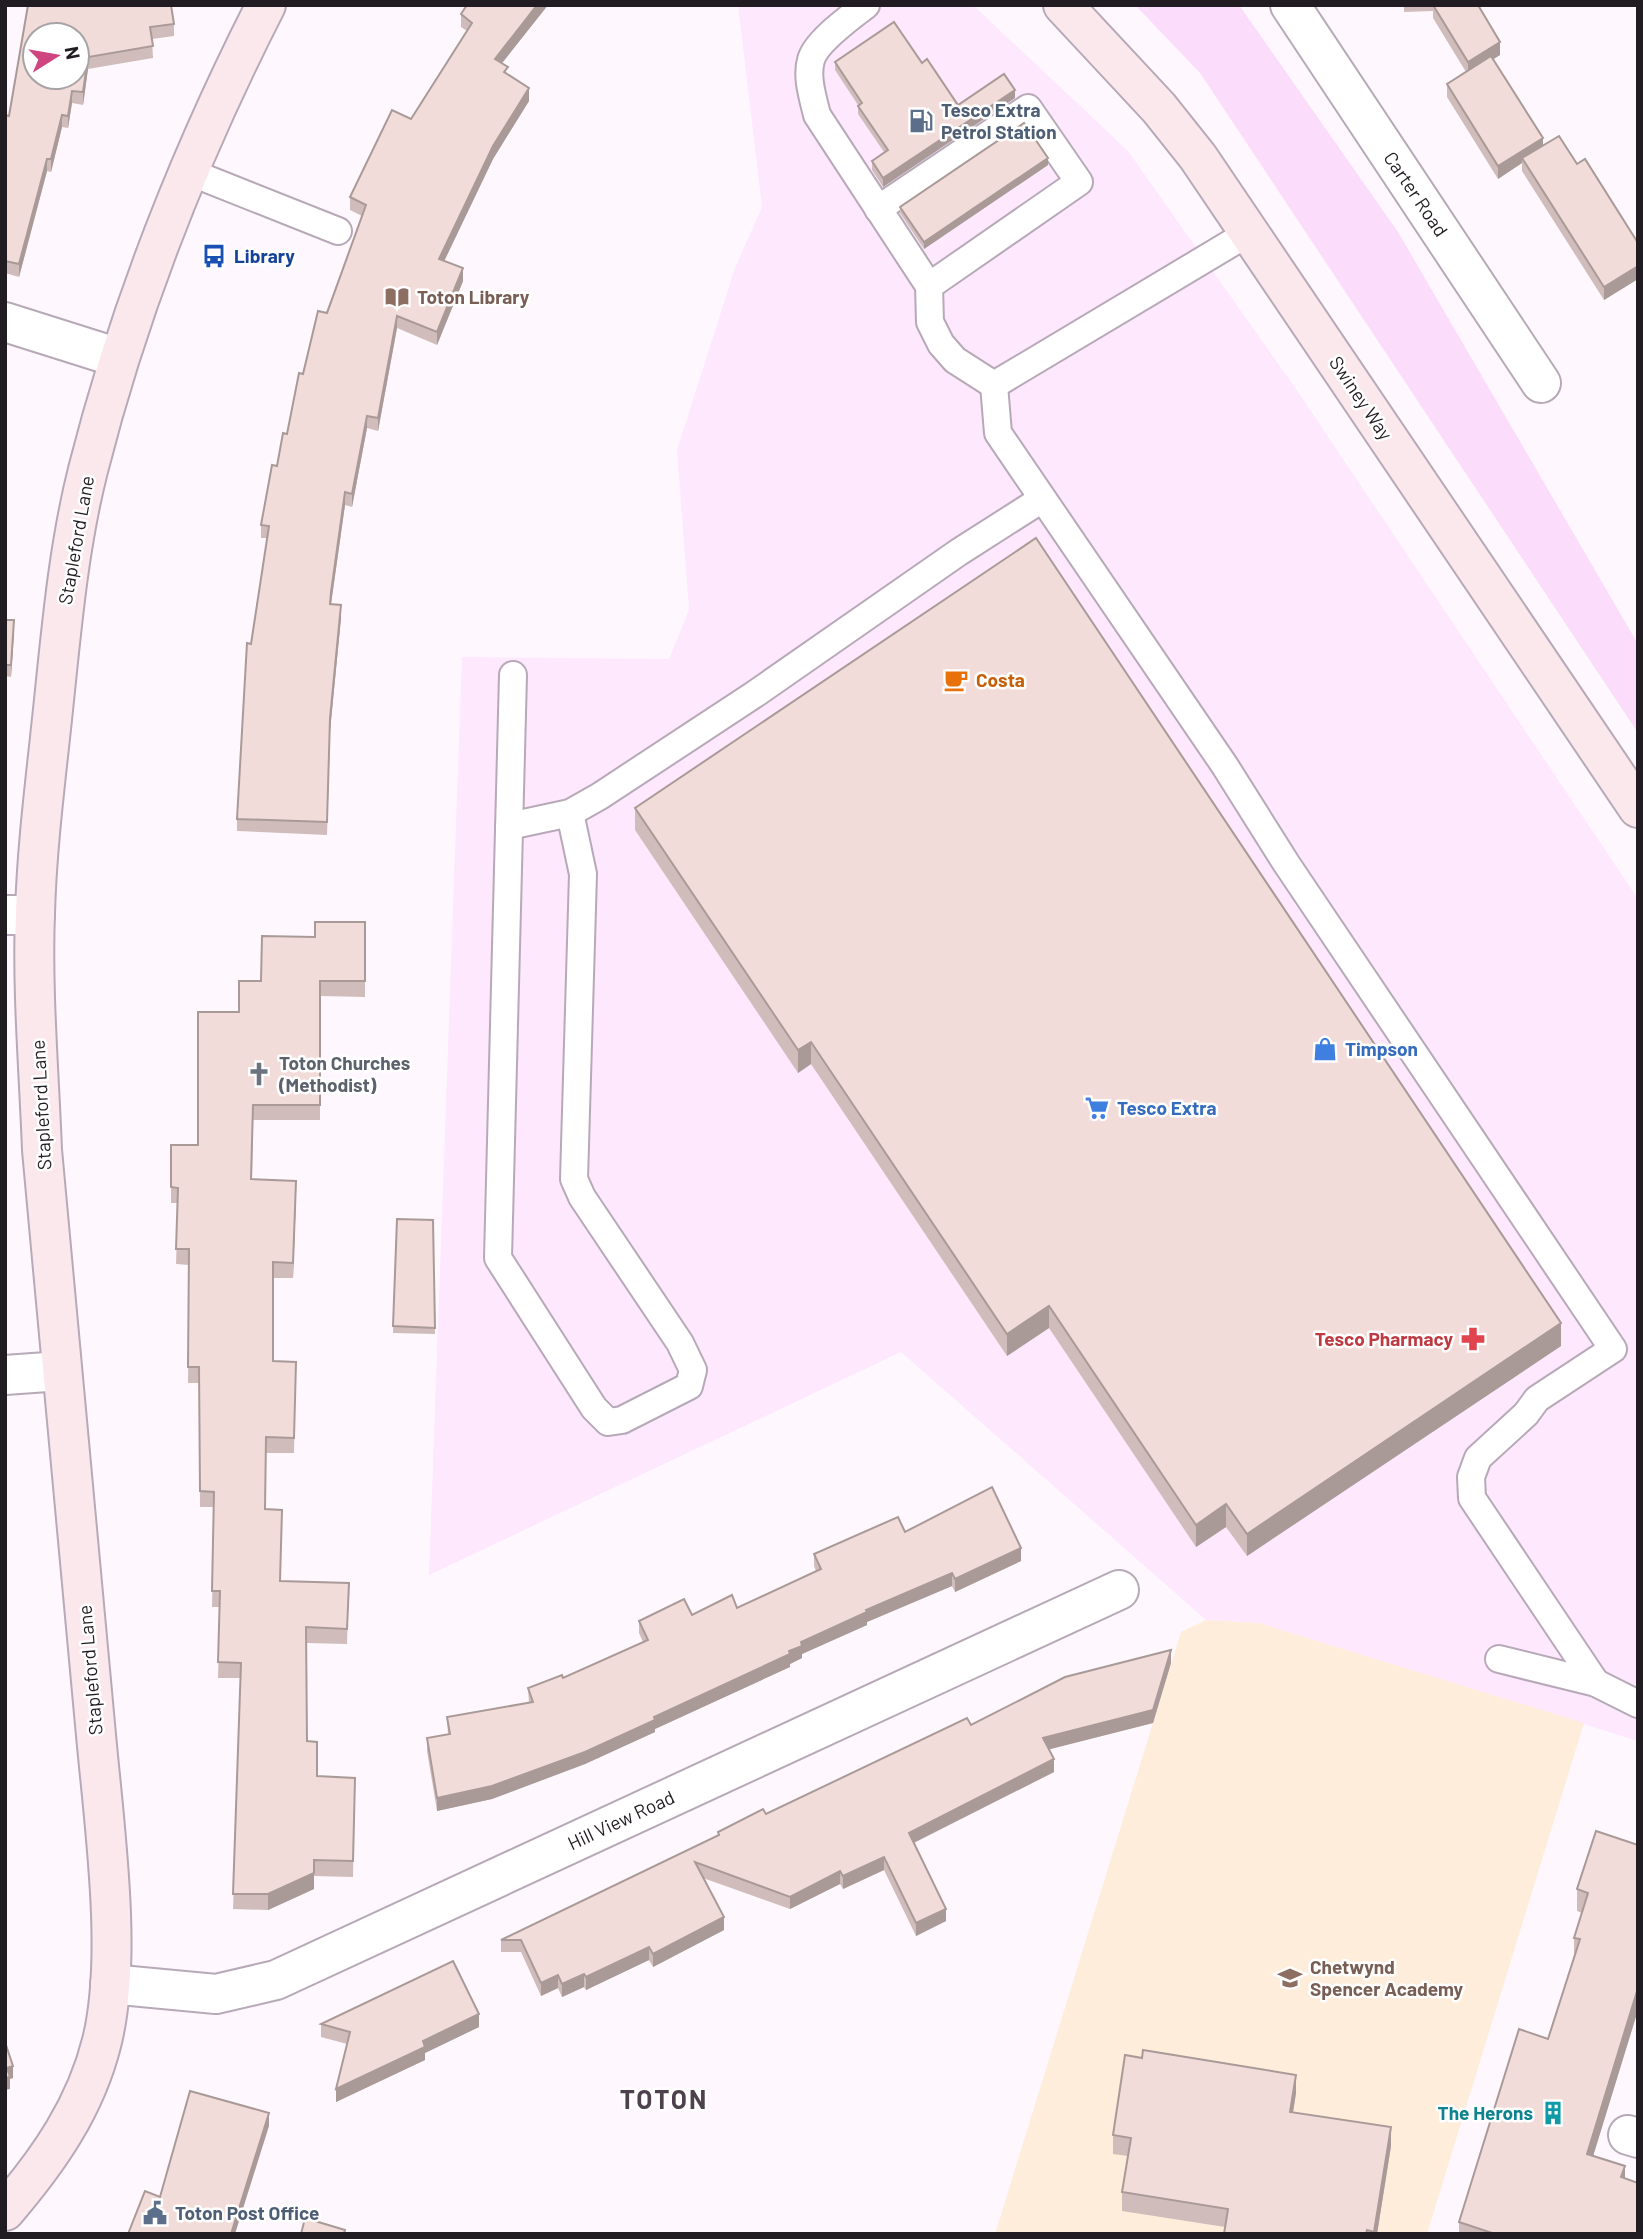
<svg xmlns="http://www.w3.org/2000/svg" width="1643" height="2239" font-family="Barlow,sans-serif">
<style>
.built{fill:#fde8fd}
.education{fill:#feeddb}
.green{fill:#fcdcfb}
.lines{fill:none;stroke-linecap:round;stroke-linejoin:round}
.lane-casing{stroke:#b7a9b7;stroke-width:30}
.street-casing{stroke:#b7a9b7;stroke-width:42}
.secondary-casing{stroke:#b7a9b7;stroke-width:42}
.lane{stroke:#fff;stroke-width:26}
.street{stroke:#fff;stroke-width:38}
.secondary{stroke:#fae8ed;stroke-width:38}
.wall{fill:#d0bdbb}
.shaded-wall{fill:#a99a98}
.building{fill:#f2dcd9;stroke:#a99a98;stroke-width:2;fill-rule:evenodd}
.labels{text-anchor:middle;stroke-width:5;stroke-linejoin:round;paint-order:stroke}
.service-label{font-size:19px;font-weight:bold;fill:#4e5e75;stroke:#fff;text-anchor:start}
.street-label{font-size:19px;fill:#211c21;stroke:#fff}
.transit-label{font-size:19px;font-weight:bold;fill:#164399;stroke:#fff;text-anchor:start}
.education-label{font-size:19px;font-weight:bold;fill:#785e54;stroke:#fff;text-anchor:start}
.food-label{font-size:19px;font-weight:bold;fill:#c56008;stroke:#fff;text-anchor:start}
.shop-label{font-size:19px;font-weight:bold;fill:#366cbe;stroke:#fff;text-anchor:start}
.worship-label{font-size:19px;font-weight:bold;fill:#5b616d;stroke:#fff;text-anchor:start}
.health-label{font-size:19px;font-weight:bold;fill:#be3a42;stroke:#fff;text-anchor:end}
.culture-label{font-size:19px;font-weight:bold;fill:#0d838f;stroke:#fff;text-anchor:end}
.district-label{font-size:26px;font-weight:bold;letter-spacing:2px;fill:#4d414d;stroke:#fff}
</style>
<rect width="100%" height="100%" fill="#fef8fe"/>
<polygon class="built" points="738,5 973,5 1128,151 1296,389 1638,899 1638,1741 1259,1623 1206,1620 901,1352 429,1575 462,657 669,659 689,610 677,450 735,268 762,207"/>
<polygon class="education" points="1206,1620 1259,1623 1584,1723 1427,2234 995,2234 1181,1632"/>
<polygon class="green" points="1135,5 1239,5 1398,232 1638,644 1638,733 1200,73"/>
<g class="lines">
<g class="lane-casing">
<g id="lane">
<path d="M866,5C851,17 816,41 811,60C806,77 813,98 817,115L929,286L930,322L941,344L955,360L994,385"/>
<polyline points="187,171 338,231"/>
<polyline points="878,209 1028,108 1079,182 929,286"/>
<polyline points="994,385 998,433 1225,766 1286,863 1613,1349 1537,1399 1526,1414 1478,1458 1471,1477 1472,1498 1596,1683"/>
<polyline points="994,385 1250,232"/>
<polyline points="513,675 498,1258 594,1408 608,1422 622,1420 689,1386 693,1370 680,1343 582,1197 574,1179 583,874 570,813"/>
<polyline points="509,826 570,813 600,796 755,694 959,552 1042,499"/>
<polyline points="1499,1659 1596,1683 1638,1704"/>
</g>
</g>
<g class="street-casing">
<g id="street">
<polyline points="1290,5 1541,383"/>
<polyline points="5,322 119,358"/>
<polyline points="5,915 35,915"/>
<polyline points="5,1375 61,1371"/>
<polyline points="110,1984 216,1994 276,1980 1119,1590"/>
<polyline points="1628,2135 1638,2138"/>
</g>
</g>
<g class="secondary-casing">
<g id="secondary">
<polyline points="1063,5 1159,108 1198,157 1638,808"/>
<path d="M5,2211C48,2161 86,2107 102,2041C123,1956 104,1824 96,1735C79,1540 59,1345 42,1150C39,1071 32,991 35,913C37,841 47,770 54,700C62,623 69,545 88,470C129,308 190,154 266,5"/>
</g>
</g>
<use href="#lane" class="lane"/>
<use href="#street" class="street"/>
<use href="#secondary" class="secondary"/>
</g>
<g class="wall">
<polygon points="28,5 174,24 174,36 152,39 153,58 88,69 83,105 72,103 68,128 62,127 51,172 47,171 19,277 5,273 5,115 9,116"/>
<polygon points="467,5 548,5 502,63 508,75 529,101 493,159 444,261 463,281 437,345 397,328 378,431 367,428 352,507 345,505 331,604 341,618 330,731 327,835 237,831 237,819 251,644 267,538 261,538 261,525 303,374 362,216 350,210 350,197 411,119 467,31 461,27 461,14"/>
<polygon points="1404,5 1478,5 1500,55 1493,59 1543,146 1577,164 1638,243 1638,279 1604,300 1522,171 1522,163 1498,179 1447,97 1447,84 1466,72 1433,18 1433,11 1404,12"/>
<polygon points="835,62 922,63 958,105 1015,98 883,187 872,170 872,161 884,152 858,114 858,105 835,70"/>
<polygon points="1048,165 924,249 900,213 900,207"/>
<polygon points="5,620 14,632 11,677 5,676"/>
<polygon points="635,808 1561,1346 1247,1556 1226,1527 1196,1547 1049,1328 1007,1356 811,1064 798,1073 635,830"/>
<polygon points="365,922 365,997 320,996 320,1120 253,1120 252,1179 296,1197 293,1278 273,1278 273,1361 296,1362 294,1453 266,1453 265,1509 280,1581 349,1583 347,1644 306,1643 307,1741 317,1776 355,1778 353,1877 314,1876 314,1889 268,1910 233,1909 241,1678 218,1678 220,1607 212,1607 214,1507 200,1507 199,1383 188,1383 189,1265 176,1264 178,1203 171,1203 171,1145 198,1145 239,1012 261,981 315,937"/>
<polygon points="397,1219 435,1328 435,1334 393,1333"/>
<polygon points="905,1532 1021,1561 955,1592 952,1586 867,1622 867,1625 802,1654 802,1658 790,1664 790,1667 655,1729 655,1732 585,1764 492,1799 437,1811 427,1751 427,1738 448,1735 447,1717 529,1703 528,1688 563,1678 643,1642 639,1633 639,1621 692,1615 737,1608 816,1571 814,1566 814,1554"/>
<polygon points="1171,1663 1153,1723 1049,1749 1054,1772 914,1843 946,1921 916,1936 884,1870 843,1889 840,1884 790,1909 703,1878 724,1930 653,1967 649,1960 586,1990 584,1987 562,1997 558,1988 541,1996 521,1952 501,1952 501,1940 718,1835 718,1832 766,1814 971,1725"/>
<polygon points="1638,1845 1638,2010 1593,2156 1625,2178 1638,2234 1459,2234 1459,2222 1548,2039 1574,1956 1574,1938 1582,1913 1577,1911 1577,1889"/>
<polygon points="321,2024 479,2027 425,2053 425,2060 336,2102 347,2044 321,2037"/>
<polygon points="1296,2093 1293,2112 1391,2146 1377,2234 1224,2234 1225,2227 1122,2211 1122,2192 1128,2156 1113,2154 1113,2135"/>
</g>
<g class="shaded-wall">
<polygon points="537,5 548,5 495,72 495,59"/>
<polygon points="1500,42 1500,55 1468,75 1468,62"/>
<polygon points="88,57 88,69 83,105 83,92"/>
<polygon points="529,88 529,101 493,159 439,272 439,259 493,146"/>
<polygon points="1015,90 1015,98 883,187 883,178"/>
<polygon points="72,91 72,103 68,128 68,116"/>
<polygon points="62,115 62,127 51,172 51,159"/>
<polygon points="1543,138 1543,150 1522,158 1522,163 1498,179 1498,166"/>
<polygon points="1048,158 1048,165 924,249 924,242"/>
<polygon points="47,159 47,171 19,277 19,264"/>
<polygon points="1638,266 1638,279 1604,300 1604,287"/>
<polygon points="463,268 463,281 437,345 437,332"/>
<polygon points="397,316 397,328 378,431 378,418"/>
<polygon points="367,416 367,428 352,507 352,494"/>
<polygon points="345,492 345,505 331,604 331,592"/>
<polygon points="341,605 341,618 330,731 327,835 330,718"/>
<polygon points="14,620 14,632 11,677 11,665"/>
<polygon points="811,1042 811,1064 798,1073 798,1050"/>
<polygon points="296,1181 296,1197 293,1278 293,1263"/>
<polygon points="1049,1306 1049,1328 1007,1356 1007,1334"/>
<polygon points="1561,1323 1561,1346 1247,1556 1247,1534"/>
<polygon points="1226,1504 1226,1527 1196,1547 1196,1525"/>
<polygon points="1021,1548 1021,1561 955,1592 955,1579"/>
<polygon points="952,1573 952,1586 867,1622 867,1625 802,1654 802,1658 790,1664 790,1667 655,1729 655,1732 585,1764 492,1799 437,1811 437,1798 654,1717 789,1651 801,1642 866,1610"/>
<polygon points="1171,1650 1171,1663 1153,1723 1043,1751 1043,1738"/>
<polygon points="1054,1759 1054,1772 909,1845 909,1833"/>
<polygon points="884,1857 884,1870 843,1889 843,1876"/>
<polygon points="840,1871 840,1884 790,1909 790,1897"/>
<polygon points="314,1873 314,1889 268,1910 268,1894"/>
<polygon points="946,1909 946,1921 916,1936 916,1923"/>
<polygon points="724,1917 724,1930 653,1967 653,1954"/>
<polygon points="649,1947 649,1960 586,1990 586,1977"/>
<polygon points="584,1974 584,1987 562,1997 562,1984"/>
<polygon points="558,1975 558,1988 541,1996 541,1983"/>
<polygon points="1638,1988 1638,2010 1587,2176 1587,2154"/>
<polygon points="479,2014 479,2027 425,2053 425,2060 336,2102 336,2089 423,2041"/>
<polygon points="13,2066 13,2078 10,2079 10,2089 5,2090 5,2078 7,2068"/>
<polygon points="1296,2075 1296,2093 1290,2131 1290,2112"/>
<polygon points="269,2113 269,2126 235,2234 231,2234"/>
<polygon points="1391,2127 1391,2146 1377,2234 1374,2234"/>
<polygon points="1625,2166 1625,2188 1621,2177"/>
</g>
<g class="building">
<path d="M28,5H171L174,24L150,27L153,46L88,57L83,92L72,91L68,116L62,115L51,159H47L19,264L5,261V115L9,116ZM35,35H77V77H35Z"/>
<polygon points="467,5 537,5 495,59 508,67 504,72 529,88 493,146 439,259 463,268 437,332 397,316 378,418 367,416 352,494 345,492 331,592 330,604 341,605 330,718 327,822 237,819 247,643 251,644 269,526 261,525 272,465 277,466 283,433 287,434 299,373 303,374 318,311 327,313 366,205 350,197 392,110 411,119 472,23 461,14"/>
<polygon points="1433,5 1478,5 1500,42 1468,62"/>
<polygon points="894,22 922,63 927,59 958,105 1004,74 1015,90 883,178 872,161 888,150 858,106 862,103 835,62"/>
<polygon points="1491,56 1543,138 1498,166 1447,84"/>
<polygon points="1024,123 1048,158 924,242 900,207"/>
<polygon points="1559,136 1577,164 1585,159 1638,243 1638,266 1604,287 1522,158"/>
<polygon points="1036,538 1561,1323 1247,1534 1226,1504 1196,1525 1049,1306 1007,1334 811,1042 798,1050 635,808"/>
<polygon points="5,620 14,620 11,665 5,665"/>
<polygon points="315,922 365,922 365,981 320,981 320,1105 253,1105 251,1179 296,1181 293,1263 273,1262 273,1361 296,1362 294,1438 266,1437 265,1509 282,1510 280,1581 349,1583 347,1629 306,1627 307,1741 317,1742 317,1776 355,1778 353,1861 314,1860 314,1873 268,1894 233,1894 241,1663 218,1662 220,1591 212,1591 214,1492 200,1491 199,1367 188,1367 189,1249 176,1249 178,1188 171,1187 171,1145 198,1145 198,1012 239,1012 239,981 261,981 262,936 315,937"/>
<polygon points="397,1219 433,1220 435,1328 393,1326"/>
<polygon points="992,1487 1021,1548 955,1579 952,1573 866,1610 867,1612 801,1642 802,1646 789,1651 790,1654 654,1717 655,1720 585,1752 492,1786 437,1798 427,1738 450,1734 447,1717 533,1702 528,1688 562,1675 563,1678 648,1640 639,1621 684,1599 692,1615 732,1595 737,1608 821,1569 814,1554 898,1517 905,1532"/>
<polygon points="1171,1650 1153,1710 1043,1738 1054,1759 909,1833 946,1909 916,1923 884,1857 843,1876 840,1871 790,1897 695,1862 724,1917 653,1954 649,1947 586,1977 584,1974 562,1984 558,1975 541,1983 521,1940 501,1940 719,1835 718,1832 763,1809 766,1814 967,1718 971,1725 1065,1677"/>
<polygon points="1596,1831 1638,1845 1638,1988 1587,2154 1625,2166 1621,2177 1638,2183 1638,2234 1495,2234 1459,2222 1519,2029 1548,2039 1580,1939 1574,1938 1588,1893 1577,1889"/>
<polygon points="453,1961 479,2014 423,2041 425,2047 336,2089 350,2032 321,2024"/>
<polygon points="5,2042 13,2066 7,2068 10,2077 5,2078"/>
<polygon points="1143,2050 1296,2075 1290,2112 1391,2127 1374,2232 1367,2230 1366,2234 1224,2234 1228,2209 1122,2192 1131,2138 1113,2135 1125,2055 1142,2058"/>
<polygon points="190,2091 269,2113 231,2234 128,2234 145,2191 160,2197"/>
<polygon points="305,2218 345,2230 344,2234 301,2234"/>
</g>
<defs>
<g id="fuel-bare" transform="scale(1.89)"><path d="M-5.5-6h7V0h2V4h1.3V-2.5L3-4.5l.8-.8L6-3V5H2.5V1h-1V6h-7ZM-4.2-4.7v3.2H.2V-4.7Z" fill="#5c6f8a" stroke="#fff" stroke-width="2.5" paint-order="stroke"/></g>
<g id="bus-bare" transform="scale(1.89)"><path d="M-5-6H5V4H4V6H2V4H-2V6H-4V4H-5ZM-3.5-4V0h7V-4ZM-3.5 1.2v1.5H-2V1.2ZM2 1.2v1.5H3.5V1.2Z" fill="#1a4fb4" stroke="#fff" stroke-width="2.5" paint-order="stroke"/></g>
<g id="library-bare" transform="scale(1.89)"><path d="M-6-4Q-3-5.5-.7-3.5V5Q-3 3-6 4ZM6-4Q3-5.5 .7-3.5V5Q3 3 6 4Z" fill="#8d6e63" stroke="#fff" stroke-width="2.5" paint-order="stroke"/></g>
<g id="cafe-bare" transform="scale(1.89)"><path d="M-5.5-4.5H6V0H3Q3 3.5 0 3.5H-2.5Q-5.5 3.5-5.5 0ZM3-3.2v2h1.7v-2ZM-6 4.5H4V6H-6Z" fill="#e8710a" stroke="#fff" stroke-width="2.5" paint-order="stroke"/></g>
<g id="shop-bare" transform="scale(1.89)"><path d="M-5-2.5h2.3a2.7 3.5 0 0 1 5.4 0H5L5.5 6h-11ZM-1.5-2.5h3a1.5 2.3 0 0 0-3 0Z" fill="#3f7fe0" stroke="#fff" stroke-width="2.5" paint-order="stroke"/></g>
<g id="church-bare" transform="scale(1.89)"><path d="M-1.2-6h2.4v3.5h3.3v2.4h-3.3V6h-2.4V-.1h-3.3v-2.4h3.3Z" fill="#6b7280" stroke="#fff" stroke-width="2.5" paint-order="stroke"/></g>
<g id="supermarket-bare" transform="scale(1.89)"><path d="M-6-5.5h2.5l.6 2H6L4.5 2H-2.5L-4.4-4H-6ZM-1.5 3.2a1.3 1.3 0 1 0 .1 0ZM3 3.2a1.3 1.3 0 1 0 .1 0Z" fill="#3f7fe0" stroke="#fff" stroke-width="2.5" paint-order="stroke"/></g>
<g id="pharmacy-bare" transform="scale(1.89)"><path d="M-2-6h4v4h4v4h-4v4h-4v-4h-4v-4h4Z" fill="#e0444e" stroke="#fff" stroke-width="2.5" paint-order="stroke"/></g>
<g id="school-bare" transform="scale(1.89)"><path d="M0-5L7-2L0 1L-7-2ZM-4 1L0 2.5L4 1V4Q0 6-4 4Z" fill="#8d6e63" stroke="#fff" stroke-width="2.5" paint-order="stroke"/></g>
<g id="building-bare" transform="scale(1.89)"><path d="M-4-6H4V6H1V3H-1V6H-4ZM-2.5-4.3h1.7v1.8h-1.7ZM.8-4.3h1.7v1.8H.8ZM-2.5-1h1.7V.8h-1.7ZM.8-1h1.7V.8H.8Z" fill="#0f9aa8" stroke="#fff" stroke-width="2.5" paint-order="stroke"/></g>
<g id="civic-bare" transform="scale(1.89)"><path d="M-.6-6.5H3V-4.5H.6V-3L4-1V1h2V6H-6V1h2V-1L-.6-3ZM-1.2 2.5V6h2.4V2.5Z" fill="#5c6f8a" stroke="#fff" stroke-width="2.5" paint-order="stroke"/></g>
</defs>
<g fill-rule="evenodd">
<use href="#fuel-bare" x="921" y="121"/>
<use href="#bus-bare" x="214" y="256"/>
<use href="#library-bare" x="397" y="297"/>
<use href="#cafe-bare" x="956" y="680"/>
<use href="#shop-bare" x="1325" y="1049"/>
<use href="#church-bare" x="259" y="1074"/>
<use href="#supermarket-bare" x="1097" y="1108"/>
<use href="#pharmacy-bare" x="1473" y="1339"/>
<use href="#school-bare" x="1290" y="1978"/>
<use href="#building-bare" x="1553" y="2113"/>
<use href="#civic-bare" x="155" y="2213"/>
</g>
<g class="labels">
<g class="service-label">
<text x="941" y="117">Tesco Extra<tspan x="941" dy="22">Petrol Station</tspan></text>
<text x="175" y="2220">Toton Post Office</text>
</g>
<g class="street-label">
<text transform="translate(1416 194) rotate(56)" y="7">Carter Road</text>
<text transform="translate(1361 398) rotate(56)" y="7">Swiney Way</text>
<text transform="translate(76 540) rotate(-80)" y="7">Stapleford Lane</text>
<text transform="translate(41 1105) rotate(-93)" y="7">Stapleford Lane</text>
<text transform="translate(90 1670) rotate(-95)" y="7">Stapleford Lane</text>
<text transform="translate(621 1820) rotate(-25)" y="7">Hill View Road</text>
</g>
<g class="transit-label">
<text x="234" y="263">Library</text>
</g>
<g class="education-label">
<text x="417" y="304">Toton Library</text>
<text x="1310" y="1974">Chetwynd<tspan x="1310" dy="22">Spencer Academy</tspan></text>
</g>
<g class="food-label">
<text x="976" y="687">Costa</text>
</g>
<g class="shop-label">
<text x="1345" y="1056">Timpson</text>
<text x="1117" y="1115">Tesco Extra</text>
</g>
<g class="worship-label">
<text x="279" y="1070">Toton Churches<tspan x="279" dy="22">(Methodist)</tspan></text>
</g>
<g class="health-label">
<text x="1453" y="1346">Tesco Pharmacy</text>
</g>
<g class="culture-label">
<text x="1533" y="2120">The Herons</text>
</g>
<g class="district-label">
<text x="664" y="2109">TOTON</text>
</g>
</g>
<rect width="1643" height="2239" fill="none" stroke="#211c21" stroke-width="14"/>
<g transform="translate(56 56) rotate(79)"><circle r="33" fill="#ffffff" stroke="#a6a4a6" stroke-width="2"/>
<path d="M0-5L12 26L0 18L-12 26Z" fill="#ce4580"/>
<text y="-10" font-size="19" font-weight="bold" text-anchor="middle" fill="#211c21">N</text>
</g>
</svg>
